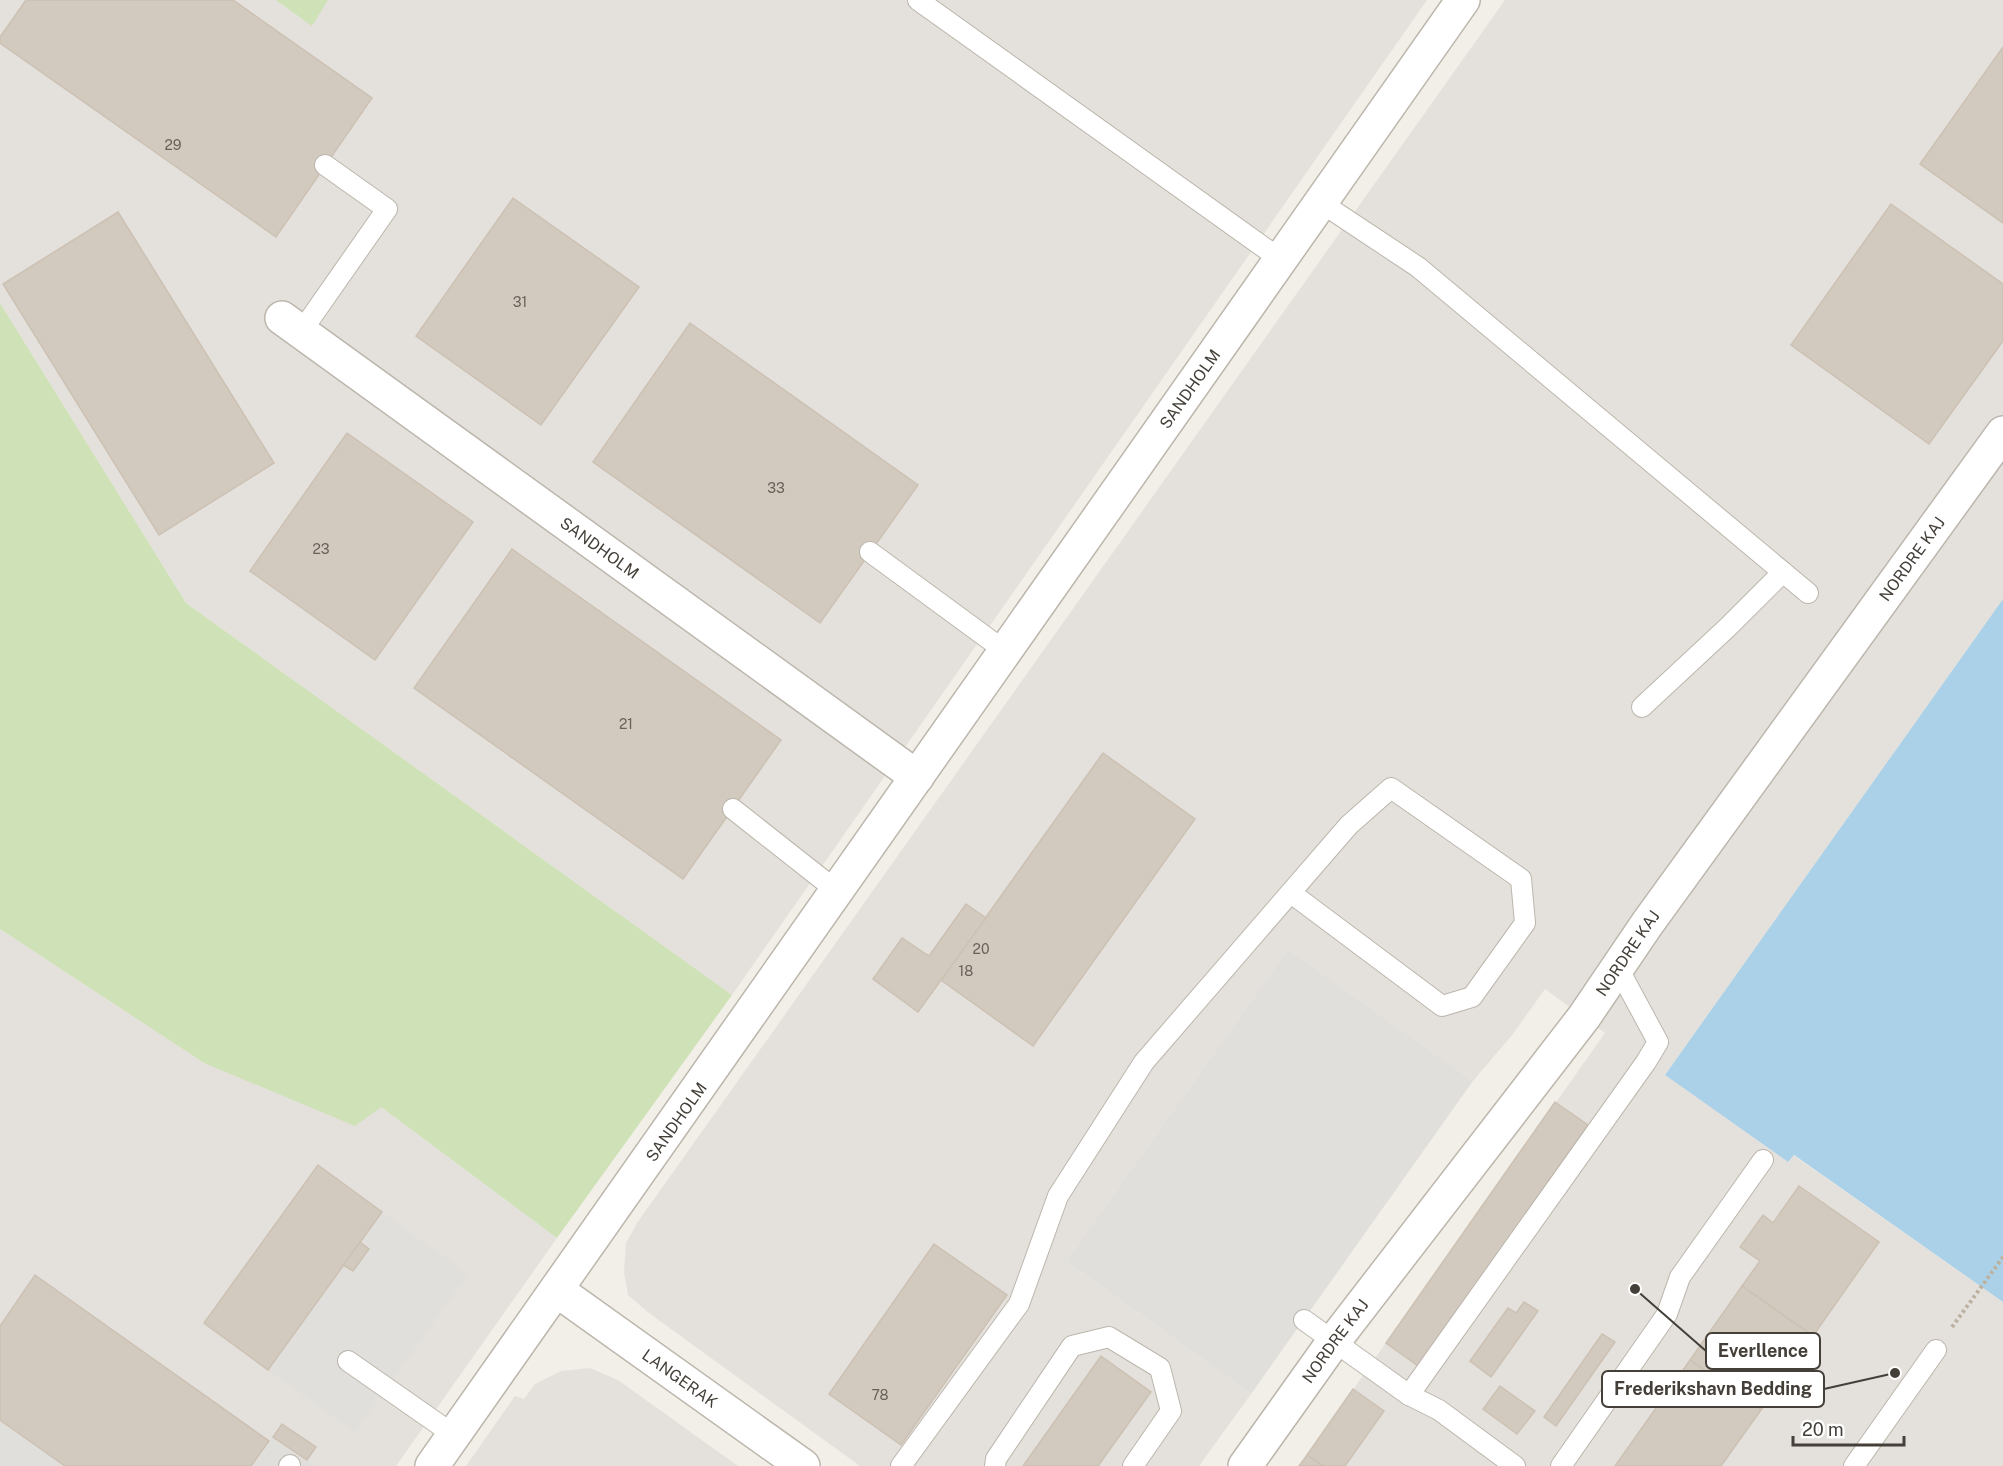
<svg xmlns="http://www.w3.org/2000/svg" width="2003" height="1466" font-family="'Public Sans',sans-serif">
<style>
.industrial{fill:#e4e1dd}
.green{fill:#cfe1b6}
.parking{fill:#e1dfdc}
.water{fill:#abd1e8}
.building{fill:#d2cabf;stroke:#ccc1b3;stroke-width:1.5}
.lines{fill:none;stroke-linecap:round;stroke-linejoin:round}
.lane-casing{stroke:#bcb6ac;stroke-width:22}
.street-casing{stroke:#bcb6ac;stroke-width:36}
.path{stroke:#bcb19f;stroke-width:4;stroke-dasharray:3 3;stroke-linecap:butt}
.lane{stroke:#fff;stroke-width:20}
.street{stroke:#fff;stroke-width:33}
.labels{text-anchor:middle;stroke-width:4.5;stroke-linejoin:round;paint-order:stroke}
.number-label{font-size:14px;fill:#68625a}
.street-label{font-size:16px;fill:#443f38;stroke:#fff}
.leader{fill:none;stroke:#443f38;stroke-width:2}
.callout-dot{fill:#443f38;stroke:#fff;stroke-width:2}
.callout{fill:#fff;stroke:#443f38;stroke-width:2}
.callout-label{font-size:18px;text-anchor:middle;font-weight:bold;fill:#443f38}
</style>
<rect width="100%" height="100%" fill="#f2efe8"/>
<g class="industrial">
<polygon points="0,0 1427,0 732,995 186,603 0,303"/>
<polygon points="1505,0 2003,0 2003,599 1665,1075 1788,1162 1793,1155 2003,1302 2003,1466 1299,1466 1605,1033 1545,989 1513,1034 1473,1081 1288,949 1066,1261 1251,1394 1199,1466 860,1466 649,1313 628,1295 624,1272 626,1243 637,1223"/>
<polygon points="0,929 204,1063 381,1107 557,1238 396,1466 0,1466"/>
<polygon points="590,1368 618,1380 738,1466 466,1466 515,1396 524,1399 535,1384 561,1371"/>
</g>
<g class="green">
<polygon points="276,0 328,0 312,26"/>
<polygon points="0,303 186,603 732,995 557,1238 381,1107 355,1126 204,1063 0,929"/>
</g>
<g class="parking">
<polygon points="1288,949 1473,1081 1251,1394 1066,1261"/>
<polygon points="382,1212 468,1274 355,1432 268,1370 343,1265 353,1271 369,1249 360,1242"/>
<polygon points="0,1420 65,1466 0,1466"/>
<polygon points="273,1437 307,1460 315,1466 251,1466"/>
</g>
<polygon class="water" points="2003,599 2003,1302 1794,1155 1788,1162 1665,1075"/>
<g class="building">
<polygon points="26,0 233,0 372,98 276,237 0,43 0,37"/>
<polygon points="2003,47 2003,223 1920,164"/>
<polygon points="513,198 639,287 541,425 416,336"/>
<polygon points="1891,204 2003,284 2003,341 1929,444 1791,345"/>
<polygon points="118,212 274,463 159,535 3,284"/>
<polygon points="690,323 918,485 820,623 593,462"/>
<polygon points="347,433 473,522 375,660 250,571"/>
<polygon points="512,549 781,740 683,879 414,688"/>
<polygon points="1103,753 1195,819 1033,1046 941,980"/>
<polygon points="966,904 986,918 918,1012 873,979 902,938 929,956"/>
<polygon points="1555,1102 1588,1125 1418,1366 1386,1343"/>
<polygon points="318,1165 382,1212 268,1370 204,1323"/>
<polygon points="1799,1186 1879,1242 1813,1336 1742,1286 1760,1261 1740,1247 1763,1215 1773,1223"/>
<polygon points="360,1242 369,1249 353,1271 343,1265"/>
<polygon points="934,1244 1007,1295 901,1445 829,1394"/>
<polygon points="35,1275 269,1441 251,1466 65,1466 0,1420 0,1326"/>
<polygon points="1742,1286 1813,1336 1761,1410 1690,1360"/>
<polygon points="1524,1302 1538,1311 1491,1377 1470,1361 1508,1308 1516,1313"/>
<polygon points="1602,1334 1615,1342 1556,1426 1544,1417"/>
<polygon points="1101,1356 1151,1392 1098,1466 1023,1466"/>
<polygon points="1690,1360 1761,1410 1721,1466 1615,1466"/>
<polygon points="1500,1386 1535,1411 1517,1434 1483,1409"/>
<polygon points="1353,1389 1384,1411 1345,1466 1323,1466 1307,1455"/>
<polygon points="282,1424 316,1447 307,1460 273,1437"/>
<polygon points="1307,1455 1323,1466 1299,1466"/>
</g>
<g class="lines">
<g class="lane-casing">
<g id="lane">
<polyline points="918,0 1280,259"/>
<polyline points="1320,202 1418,267 1808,593"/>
<polyline points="301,332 387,209 325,165"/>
<polyline points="870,552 1005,651"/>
<polyline points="1642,707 1728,627 1783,572"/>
<polyline points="733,809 837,891"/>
<polyline points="1304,1320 1409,1395 1439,1410 1515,1466"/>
<polyline points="348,1361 454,1435"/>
<polyline points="1409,1395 1646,1062 1658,1042 1618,968"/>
<polyline points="289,1466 290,1465"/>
<polyline points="901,1466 1019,1304 1058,1196 1144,1062 1349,825 1391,788 1521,879 1525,923 1472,997 1442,1006 1291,893"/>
<polyline points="995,1466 996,1459 1072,1346 1109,1337 1160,1368 1171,1411 1133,1466"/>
<polyline points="1561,1466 1667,1314 1680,1277 1763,1160"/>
<polyline points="1854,1466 1936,1350"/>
</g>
</g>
<g class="street-casing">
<g id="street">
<path id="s1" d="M282,318L917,777"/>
<path id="s2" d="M558,1291L803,1466"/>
<path id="s3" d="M432,1466C779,980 1118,488 1463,0"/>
<path id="s4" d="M1245,1466L1334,1341L1584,1017L1647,924L2003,433"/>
</g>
</g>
<polyline class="path" points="1952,1327 2003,1257"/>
<use href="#lane" class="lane"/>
<use href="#street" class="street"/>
</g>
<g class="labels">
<g class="number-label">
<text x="173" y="150">29</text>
<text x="520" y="307">31</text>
<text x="776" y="493">33</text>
<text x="321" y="554">23</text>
<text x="626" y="729">21</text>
<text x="981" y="954">20</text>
<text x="966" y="976">18</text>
<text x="880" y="1400">78</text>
</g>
<g class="street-label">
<text dy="6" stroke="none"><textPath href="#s3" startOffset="1317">SANDHOLM</textPath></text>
<text dy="6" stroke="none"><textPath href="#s1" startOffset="392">SANDHOLM</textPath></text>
<text dy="6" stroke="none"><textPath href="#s4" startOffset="1126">NORDRE KAJ</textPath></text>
<text dy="6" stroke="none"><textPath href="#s4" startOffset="640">NORDRE KAJ</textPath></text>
<text dy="6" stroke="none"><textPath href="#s3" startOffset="422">SANDHOLM</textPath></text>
<text dy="6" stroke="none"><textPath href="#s4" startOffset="154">NORDRE KAJ</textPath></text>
<text dy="6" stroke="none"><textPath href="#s2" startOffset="150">LANGERAK</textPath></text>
</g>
</g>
<path class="leader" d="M1635 1289L1706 1351M1895 1373L1824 1389"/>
<g class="callout-dot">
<circle cx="1635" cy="1289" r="6"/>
<circle cx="1895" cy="1373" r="6"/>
</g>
<g class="callout">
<rect x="1706" y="1333" width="114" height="36" rx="6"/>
<rect x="1602" y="1371" width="222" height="36" rx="6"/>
</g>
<g class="callout-label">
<text x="1763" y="1357">Everllence</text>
<text x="1713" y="1395">Frederikshavn Bedding</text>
</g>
<path d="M1793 1436v9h111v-9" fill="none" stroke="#443f38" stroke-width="3"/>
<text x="1802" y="1436" font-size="18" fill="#443f38" stroke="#ffffff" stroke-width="4.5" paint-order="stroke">20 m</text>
</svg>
